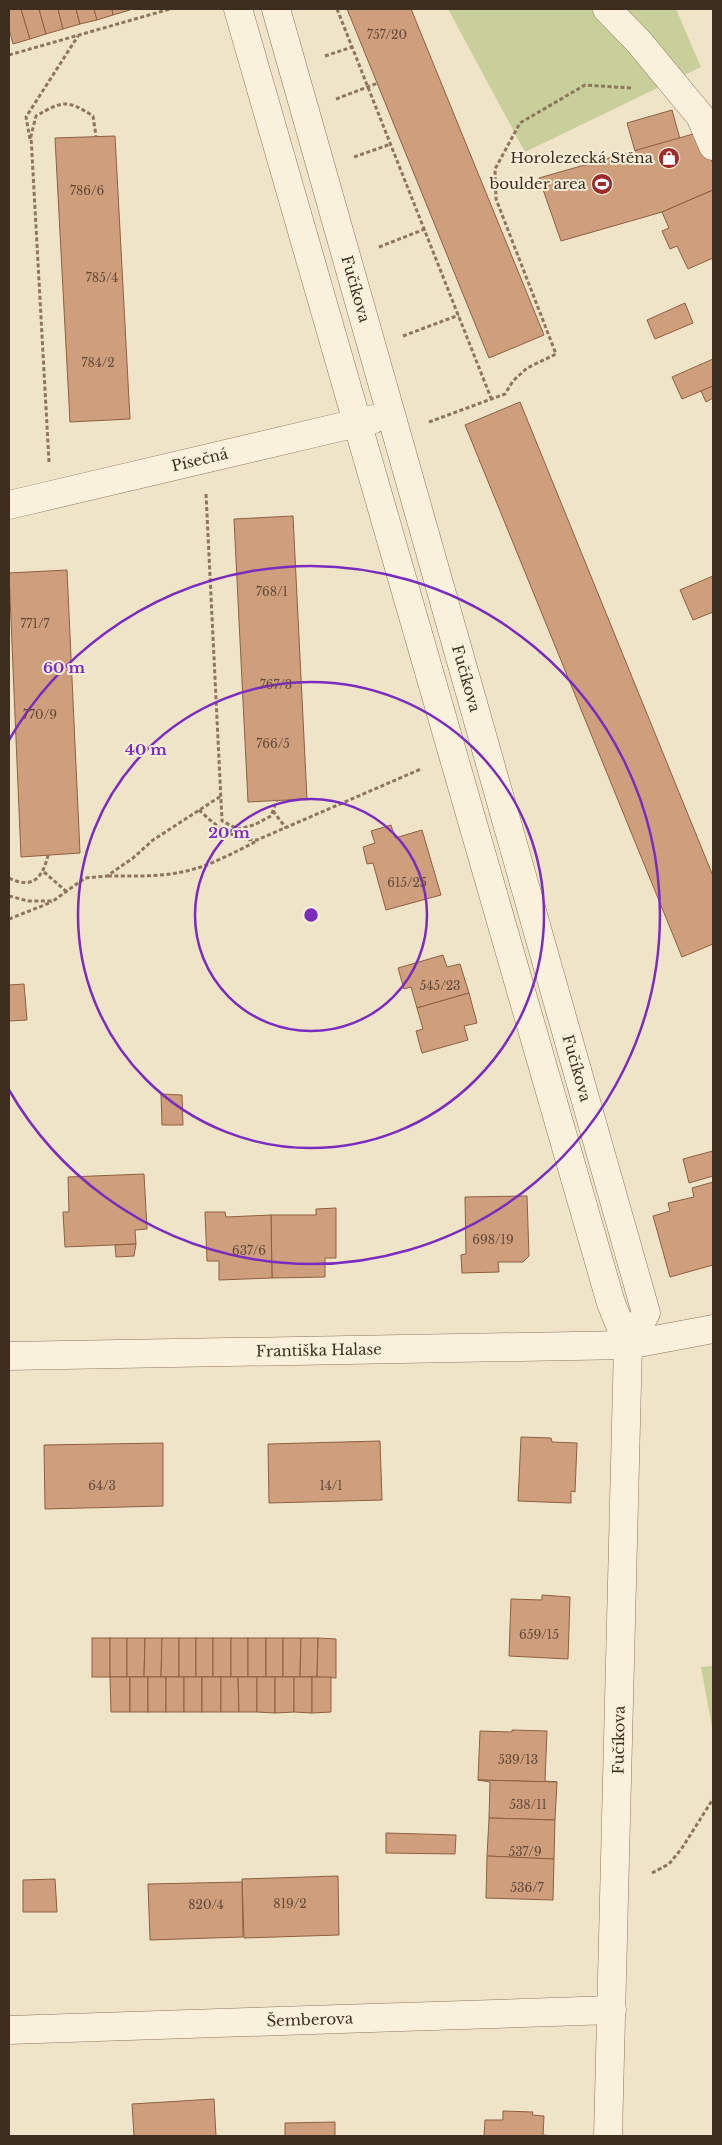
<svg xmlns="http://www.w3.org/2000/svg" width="722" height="2145" font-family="'Libre Baskerville',serif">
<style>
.green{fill:#c9cf9b}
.building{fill:#cf9f7d;stroke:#8d5f41}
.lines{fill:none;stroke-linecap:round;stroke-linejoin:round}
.minor-casing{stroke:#8d765c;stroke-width:29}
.path{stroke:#8d765c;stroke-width:3;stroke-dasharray:4 2.5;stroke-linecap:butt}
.minor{stroke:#faf1dc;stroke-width:28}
.ring{fill:none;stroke:#7b2cbf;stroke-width:2.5}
.labels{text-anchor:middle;stroke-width:4;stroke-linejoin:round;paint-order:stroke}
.number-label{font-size:12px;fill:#624a37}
.poi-label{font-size:15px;fill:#3d2e20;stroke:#f7eed8;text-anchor:end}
.street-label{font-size:15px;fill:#3d2e20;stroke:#f7eed8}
.centre{fill:#7b2cbf;stroke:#f7eed8;stroke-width:2.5}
.ring-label{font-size:15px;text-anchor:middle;font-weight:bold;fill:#7b2cbf;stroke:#f7eed8;stroke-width:4;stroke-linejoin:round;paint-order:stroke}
</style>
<rect width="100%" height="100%" fill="#f0e4c8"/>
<g class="green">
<polygon points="448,9 676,9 701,67 525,152"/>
<polygon points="713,1666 713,1733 701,1667"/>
</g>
<g class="building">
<polygon points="9,9 21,9 30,39 13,44 9,29"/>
<polygon points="21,9 39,9 46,34 30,39"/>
<polygon points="39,9 58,9 63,29 46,34"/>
<polygon points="58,9 76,9 80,24 63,29"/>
<polygon points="76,9 94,9 97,20 80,24"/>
<polygon points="94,9 112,9 113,15 97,20"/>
<polygon points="112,9 130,9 130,10 113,15"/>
<polygon points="347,9 411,9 544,335 489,358"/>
<polygon points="672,110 680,139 635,151 627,123"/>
<polygon points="700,132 713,164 713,190 662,212 561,241 539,178"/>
<polygon points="115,136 130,419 70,422 55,138"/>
<polygon points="713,190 713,258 688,269 677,246 670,249 662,231 669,228 662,212"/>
<polygon points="685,303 693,323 655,339 647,320"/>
<polygon points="713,359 713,386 682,399 672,377"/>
<polygon points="713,386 713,398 706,402 701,391"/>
<polygon points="520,402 713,876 713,944 682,957 465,425"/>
<polygon points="293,516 307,799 248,802 234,519"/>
<polygon points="67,570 80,853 21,857 9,573"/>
<polygon points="713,576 713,612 693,620 680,590"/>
<polygon points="391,825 395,838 422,830 441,895 386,910 373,863 367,864 363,847 375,843 371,831"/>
<polygon points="443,955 447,967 460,964 469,993 417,1008 411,987 404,989 398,968"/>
<polygon points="24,984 27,1020 9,1021 9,985"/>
<polygon points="469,993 477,1023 464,1026 468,1040 422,1053 416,1031 423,1029 417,1008"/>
<polygon points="161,1094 182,1095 183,1125 162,1125"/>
<polygon points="713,1151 713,1176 689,1183 683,1159"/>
<polygon points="144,1174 147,1229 135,1230 136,1244 65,1247 63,1212 69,1212 68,1177"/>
<polygon points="713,1182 713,1265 670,1277 653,1216 670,1211 668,1203 694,1197 692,1188"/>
<polygon points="527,1196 529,1256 523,1262 498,1262 499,1272 462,1273 461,1255 466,1254 465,1197"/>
<polygon points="336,1208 336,1258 325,1258 325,1277 272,1278 271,1215 316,1215 316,1209"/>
<polygon points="205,1212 225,1212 226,1217 271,1215 272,1278 219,1280 219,1261 207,1261"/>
<polygon points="136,1244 134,1256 116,1257 115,1245"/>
<polygon points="521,1437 551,1438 552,1442 577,1443 575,1492 571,1491 571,1503 518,1501"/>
<polygon points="380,1441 382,1500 269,1503 268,1444"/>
<polygon points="163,1443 163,1506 45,1509 44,1445"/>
<polygon points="542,1595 570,1597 568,1659 509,1656 511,1599 542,1600"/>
<rect x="92" y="1638" width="18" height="39"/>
<rect x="110" y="1638" width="17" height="39"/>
<polygon points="127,1638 145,1638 144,1677 127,1677"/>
<polygon points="145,1638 162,1638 161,1677 144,1677"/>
<polygon points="162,1638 179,1638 179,1677 161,1677"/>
<rect x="179" y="1638" width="17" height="39"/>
<rect x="196" y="1638" width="17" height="39"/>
<rect x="213" y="1638" width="18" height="39"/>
<rect x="231" y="1638" width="17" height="39"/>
<rect x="248" y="1638" width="18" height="39"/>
<rect x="266" y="1638" width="17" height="39"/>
<polygon points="283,1638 301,1638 300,1677 283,1677"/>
<polygon points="301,1638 318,1638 317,1677 300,1677"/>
<polygon points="318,1638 336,1639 336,1678 317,1677"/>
<polygon points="110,1677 130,1677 130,1712 111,1712"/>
<rect x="130" y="1677" width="18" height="35"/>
<rect x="148" y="1677" width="18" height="35"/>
<rect x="166" y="1677" width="18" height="35"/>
<rect x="184" y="1677" width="18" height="35"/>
<rect x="202" y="1677" width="19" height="35"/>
<polygon points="221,1677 238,1677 239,1712 221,1712"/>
<polygon points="238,1677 257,1677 257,1712 239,1712"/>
<polygon points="257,1677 275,1677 275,1713 257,1712"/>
<polygon points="275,1677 294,1677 294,1712 275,1713"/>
<polygon points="294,1677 312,1677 312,1713 294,1712"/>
<polygon points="312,1677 331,1677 331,1712 312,1713"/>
<polygon points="512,1730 547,1731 545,1781 557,1782 478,1780 480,1731 512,1732"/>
<polygon points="478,1780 557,1782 555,1820 489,1818 490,1782"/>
<polygon points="489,1818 555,1820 554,1859 487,1856"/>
<polygon points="386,1833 456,1835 455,1854 386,1853"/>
<polygon points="487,1856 554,1859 553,1900 486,1898"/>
<polygon points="338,1876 339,1935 244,1938 242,1879"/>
<polygon points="55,1879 57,1912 23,1912 23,1880"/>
<polygon points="242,1882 243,1937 150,1940 148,1884"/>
<polygon points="214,2099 216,2136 134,2136 132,2104"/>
<polygon points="503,2111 533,2112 532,2115 544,2116 543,2135 555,2136 484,2136 485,2120 503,2120"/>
<polygon points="335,2122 335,2136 285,2136 285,2123"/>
</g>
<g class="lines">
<g class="minor-casing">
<g id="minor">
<polyline points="238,9 611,1303 628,1345 608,2136"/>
<path id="s1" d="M276,9L646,1313L628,1345"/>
<polyline points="607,9 639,42 700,116 713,146"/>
<path id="s2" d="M9,505L374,419"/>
<path id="s3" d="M9,1356L628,1345L713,1329"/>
<path id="s4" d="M9,2030L612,2010"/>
</g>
</g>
<g class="path">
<polyline points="337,9 491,398"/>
<polyline points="9,55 170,9"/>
<polyline points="325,56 352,47"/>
<polyline points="336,99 378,83"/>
<polyline points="30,139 26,117 78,36"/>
<polyline points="354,157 391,144"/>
<polyline points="379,247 425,229"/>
<polyline points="403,336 459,315"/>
<polyline points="429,422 505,394 513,381 527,368 556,354 496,199 495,169 520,123 585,85 631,88"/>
<path d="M49,462L31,136L36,116C62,101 67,99 93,116L96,136"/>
<polyline points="206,494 222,821 238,829 254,825 271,816 277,800"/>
<path d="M199,810C216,826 233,840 257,840L421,769"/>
<polyline points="273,811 286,828"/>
<polyline points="44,872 67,892"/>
<path d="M108,876C132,876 158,877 182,872C208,867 233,853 257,841"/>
<path d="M9,878C33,890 43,877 48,855"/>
<polyline points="9,896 28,901 53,901 85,878 107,876 133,858 153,840 221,796"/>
<polyline points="9,919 52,902"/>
<polyline points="652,1873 669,1864 682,1848 713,1799"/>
</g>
<use href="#minor" class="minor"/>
</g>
<g class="ring">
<circle cx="311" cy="915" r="116"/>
<circle cx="311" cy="915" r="233"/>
<path d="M9 740A349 349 0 1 1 9 1090"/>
</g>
<defs>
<g id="shop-disc" transform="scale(1.125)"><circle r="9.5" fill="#9e2a2b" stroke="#f7eed8"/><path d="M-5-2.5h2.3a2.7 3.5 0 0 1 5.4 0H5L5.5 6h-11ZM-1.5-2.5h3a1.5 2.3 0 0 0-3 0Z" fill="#fff"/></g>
<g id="stadium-disc" transform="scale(1.125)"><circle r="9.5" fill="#9e2a2b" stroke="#f7eed8"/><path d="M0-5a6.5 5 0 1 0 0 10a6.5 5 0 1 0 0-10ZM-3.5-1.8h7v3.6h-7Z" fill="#fff"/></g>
</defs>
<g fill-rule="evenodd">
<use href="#shop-disc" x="669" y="158"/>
<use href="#stadium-disc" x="602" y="184"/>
</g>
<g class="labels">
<g class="number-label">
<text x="387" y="39">757/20</text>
<text x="87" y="195">786/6</text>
<text x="102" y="282">785/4</text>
<text x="98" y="367">784/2</text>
<text x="272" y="596">768/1</text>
<text x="35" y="628">771/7</text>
<text x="276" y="689">767/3</text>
<text x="40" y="719">770/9</text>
<text x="273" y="748">766/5</text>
<text x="407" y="887">615/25</text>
<text x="440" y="990">545/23</text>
<text x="493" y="1244">698/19</text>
<text x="249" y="1255">637/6</text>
<text x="102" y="1490">64/3</text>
<text x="331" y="1490">14/1</text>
<text x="539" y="1639">659/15</text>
<text x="518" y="1764">539/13</text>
<text x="528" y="1809">538/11</text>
<text x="525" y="1856">537/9</text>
<text x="527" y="1892">536/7</text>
<text x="290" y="1908">819/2</text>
<text x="206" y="1909">820/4</text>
</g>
<g class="poi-label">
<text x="653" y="163">Horolezecká Stěna</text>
<text x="586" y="189">boulder area</text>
</g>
<g class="street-label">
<text dy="5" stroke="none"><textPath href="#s1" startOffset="291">Fučíkova</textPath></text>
<text dy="5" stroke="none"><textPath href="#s2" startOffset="196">Písečná</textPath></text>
<text dy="5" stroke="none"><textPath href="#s1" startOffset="696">Fučíkova</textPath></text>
<text dy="5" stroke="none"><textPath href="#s1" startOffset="1101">Fučíkova</textPath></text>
<text dy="5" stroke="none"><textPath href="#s3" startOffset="310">Františka Halase</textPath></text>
<text transform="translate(619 1740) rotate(-89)" y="5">Fučíkova</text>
<text dy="5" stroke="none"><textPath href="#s4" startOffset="301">Šemberova</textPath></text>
</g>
</g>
<circle cx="311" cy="915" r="8" class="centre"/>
<g class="ring-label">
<text x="64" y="673">60 m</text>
<text x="146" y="755">40 m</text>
<text x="229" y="838">20 m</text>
</g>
<rect width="722" height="2145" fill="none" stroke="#3d2e20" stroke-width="20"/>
</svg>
